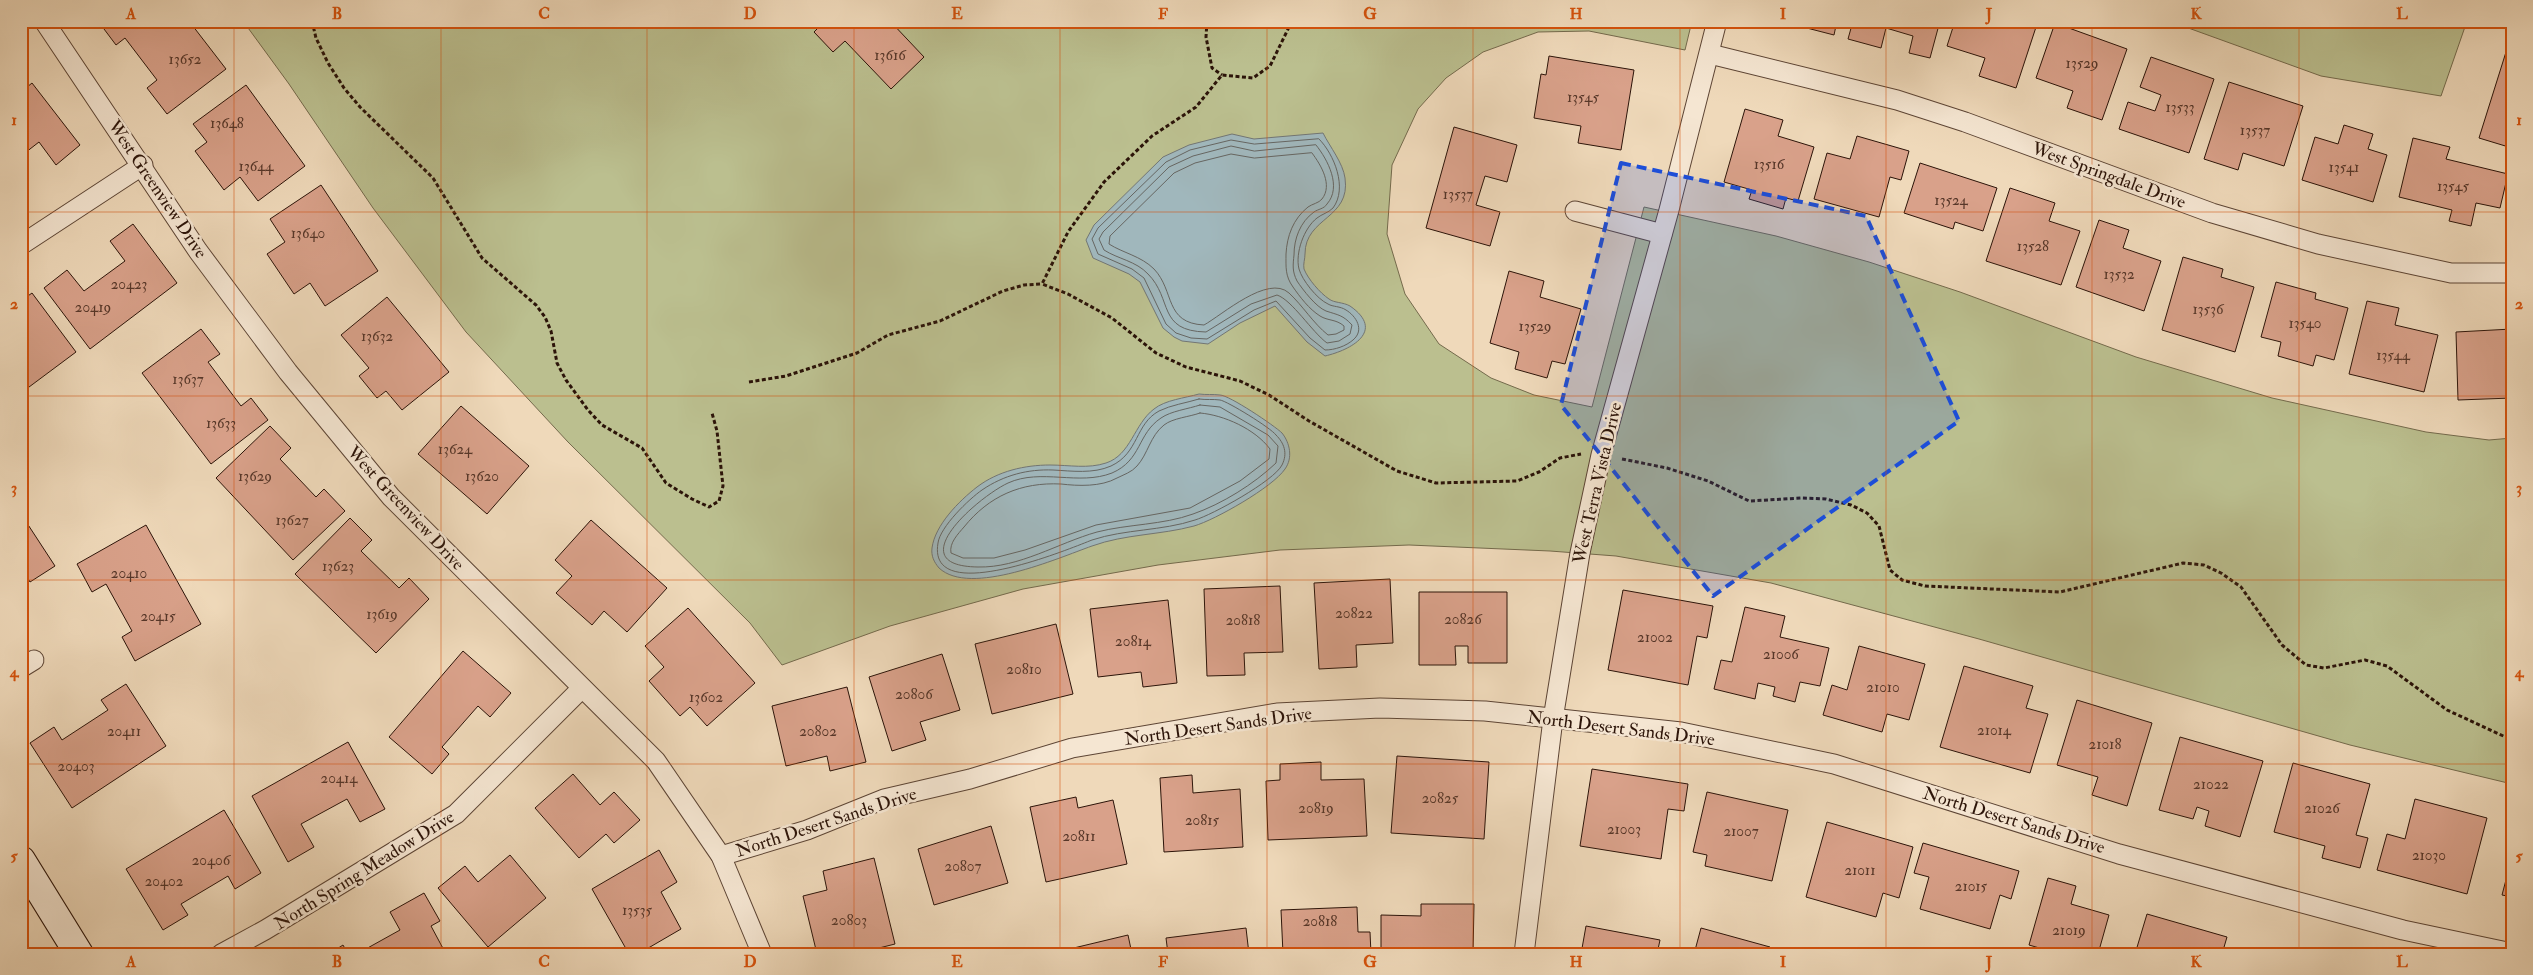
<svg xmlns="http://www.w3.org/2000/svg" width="2533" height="975" font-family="'IM FELL Double Pica',serif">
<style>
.green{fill:#bbbf8f;stroke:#746a4c}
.water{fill:#a0b7bc;stroke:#727674}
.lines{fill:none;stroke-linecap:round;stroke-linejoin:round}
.shore{stroke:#666662;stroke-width:1}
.building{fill:#d9a18a;stroke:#2c1409}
.street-casing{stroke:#5d4535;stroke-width:21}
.secondary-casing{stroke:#2c1409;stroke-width:30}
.path{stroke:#2c1409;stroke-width:3;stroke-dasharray:4 2.5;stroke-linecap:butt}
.street{stroke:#f5e6d2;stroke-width:19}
.secondary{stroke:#f5e6d2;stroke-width:28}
.marked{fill:#1d4ed8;fill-opacity:0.2;stroke:#1d4ed8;stroke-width:4;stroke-dasharray:10 6;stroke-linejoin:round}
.grid{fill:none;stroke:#d5520c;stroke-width:1;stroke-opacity:0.55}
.labels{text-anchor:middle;stroke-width:5;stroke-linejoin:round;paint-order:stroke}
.number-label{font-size:15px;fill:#573729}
.street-label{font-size:18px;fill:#2c1409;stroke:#f5e6d2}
.neatline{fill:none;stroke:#d5520c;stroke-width:2}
.grid-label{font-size:16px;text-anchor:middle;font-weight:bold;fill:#d5520c}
</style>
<rect width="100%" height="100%" fill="#efd9ba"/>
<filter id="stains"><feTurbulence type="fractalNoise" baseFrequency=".004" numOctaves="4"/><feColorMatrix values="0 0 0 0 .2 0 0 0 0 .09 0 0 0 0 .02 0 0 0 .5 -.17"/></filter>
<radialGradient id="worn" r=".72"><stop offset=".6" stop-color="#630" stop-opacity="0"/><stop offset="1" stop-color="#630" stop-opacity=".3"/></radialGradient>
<g class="green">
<polygon points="243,21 1692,21 1685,50 1589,31 1538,32 1483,52 1446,78 1418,109 1392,165 1387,234 1405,294 1439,344 1491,378 1534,395 1592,407 1644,207 1776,236 1869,262 1960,292 2136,357 2272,398 2426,432 2489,440 2512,438 2512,784 2350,745 1979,639 1771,583 1616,556 1550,551 1409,545 1280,550 1158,565 1023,589 890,626 782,665 750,623 568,442 466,332 373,208 289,84"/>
<polygon points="2169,21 2467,21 2441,96 2321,76"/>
</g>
<g class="water">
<path d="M1323,133C1330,147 1343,163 1345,178C1351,219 1305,217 1305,254C1305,259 1303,264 1304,269C1308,279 1320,293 1329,299C1334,303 1343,302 1350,306C1386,331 1351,350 1325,356L1307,342L1275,306L1240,323L1208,344L1182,341L1174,337L1163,328L1140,282L1129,274L1093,258L1086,240L1094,225L1163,157L1189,145L1232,134L1254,139Z"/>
<path d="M1199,394C1206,395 1213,394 1220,395C1229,395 1275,426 1282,433C1290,443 1293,458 1285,469C1273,487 1215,520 1194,526C1161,535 1125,534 1092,546C1058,558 970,597 939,568C934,562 931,556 932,548C935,525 959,501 977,487C998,471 1025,465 1050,465C1069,465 1088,469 1106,463C1131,455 1134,424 1154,409C1165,400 1185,398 1199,394Z"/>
</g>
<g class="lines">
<g class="shore">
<path d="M1319,139C1334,154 1348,188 1333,208C1328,213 1322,214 1317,218C1304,228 1295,253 1299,269C1302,280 1317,299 1328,304C1333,307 1340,306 1346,310C1356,316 1365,330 1353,340C1346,346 1335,350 1325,350L1310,338L1276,301L1254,310L1207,339L1191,338L1176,333L1166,324L1144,278L1132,269L1098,254L1092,239L1098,228L1166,162L1190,150L1231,140L1254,144Z"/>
<path d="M1316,145C1328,160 1342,187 1327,204C1324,209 1318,209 1314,212C1300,222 1294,239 1294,255C1293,265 1292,271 1297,281C1303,290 1316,307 1326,311C1338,315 1343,315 1352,325L1350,334L1339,341L1327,343C1312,332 1292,300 1277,295L1251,304L1206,332C1157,331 1173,299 1148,274C1136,261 1118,259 1104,250L1099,239L1103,232L1169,167L1193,156L1231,146L1254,151Z"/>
<path d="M1312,153C1321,165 1333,185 1322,199C1319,203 1312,204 1308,207C1293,219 1287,236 1286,254C1286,267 1285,276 1293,287C1300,297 1309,309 1320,316C1328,321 1336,319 1344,326V330L1336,334L1328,335C1313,323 1303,306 1289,293C1268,274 1222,315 1204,325C1164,323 1175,291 1154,269C1141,256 1123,253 1109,244L1110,236L1174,173L1195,163L1231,154L1254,158Z"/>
<path d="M1199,399C1206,400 1213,399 1220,400C1227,401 1271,428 1276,435C1284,443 1288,453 1282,465C1274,481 1212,515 1195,520C1162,531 1125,529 1092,540C1069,549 927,608 938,543C940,527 969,499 982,490C1004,475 1028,469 1053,470C1072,471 1093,474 1111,466C1139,453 1135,424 1159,411C1171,405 1186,403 1199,399Z"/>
<path d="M1200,405L1220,407L1268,435L1278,446L1276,463C1254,484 1222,504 1193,514C1163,525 1128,524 1097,532C1058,543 1019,568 978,567C898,566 978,497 1008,483C1041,468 1079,486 1112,473C1142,460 1137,434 1161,418C1171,411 1188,409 1200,405Z"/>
<path d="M1200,413C1224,415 1255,429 1270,449L1269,459L1240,481L1190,508L1096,525L1025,550L994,558H963L951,553C949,543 958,534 964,527C989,496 1021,482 1061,484C1078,486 1101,487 1117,478C1123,475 1132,472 1137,466C1148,454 1150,436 1164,425C1173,418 1189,417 1200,413Z"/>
</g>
</g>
<g class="building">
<polygon points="98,21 189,21 226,69 167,114 147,88 157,80 125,38 116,45"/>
<polygon points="825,21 890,21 924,57 891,89 845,41 833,52 814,32"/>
<polygon points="1801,21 1837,21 1834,35 1799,26"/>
<polygon points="1853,21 1940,21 1930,58 1909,53 1913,36 1886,28 1881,48 1848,39"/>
<polygon points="1955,21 2038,21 2016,88 1979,76 1985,58 1947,46"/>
<polygon points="2055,23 2127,49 2102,120 2067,108 2073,91 2036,78"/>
<polygon points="2506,52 2512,54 2512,148 2479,138"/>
<polygon points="1549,56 1634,70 1621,150 1578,143 1581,126 1534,118 1541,74 1546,75"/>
<polygon points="2151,57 2214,79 2189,153 2119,129 2128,102 2155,111 2161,95 2140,87"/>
<polygon points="2229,82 2303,106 2284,166 2243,153 2238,170 2204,159"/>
<polygon points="32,83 80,145 56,165 39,142 21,156 21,92"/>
<polygon points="246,85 305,166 258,201 240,177 224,190 195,151 207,142 193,124"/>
<polygon points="1745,109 1783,120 1778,136 1814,147 1798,201 1786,198 1783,209 1749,199 1752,190 1724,182"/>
<polygon points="2344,125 2373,134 2368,149 2387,155 2373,202 2302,180 2315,137 2338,144"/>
<polygon points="1454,127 1517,145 1507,182 1485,176 1476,205 1500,212 1490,246 1426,228"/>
<polygon points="1857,136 1909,151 1901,180 1890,177 1879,217 1814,199 1827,153 1850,159"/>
<polygon points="2413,138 2450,147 2446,159 2508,174 2500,208 2476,203 2471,226 2449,221 2452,210 2399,197"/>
<polygon points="1920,163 1997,188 1983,231 1955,222 1953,229 1904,213"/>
<polygon points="321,185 378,271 325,306 310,283 294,294 267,254 285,242 270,219"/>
<polygon points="2010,188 2055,203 2049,221 2080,231 2061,285 1986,261"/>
<polygon points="2099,220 2129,230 2123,248 2161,261 2144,311 2076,287"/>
<polygon points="133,224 177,283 90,349 44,288 67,270 84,291 125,261 110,241"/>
<polygon points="2183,257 2223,269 2221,277 2254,287 2235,352 2162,330"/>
<polygon points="1509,271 1544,281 1540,297 1581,309 1565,364 1552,361 1547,378 1515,369 1519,352 1490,343"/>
<polygon points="2276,282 2316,293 2315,299 2348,308 2334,360 2316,355 2313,366 2278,356 2281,342 2261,337"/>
<polygon points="32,293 76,352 21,393 21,301"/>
<polygon points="387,297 449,372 402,410 386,391 377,398 359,376 369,368 341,335"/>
<polygon points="2367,301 2399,308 2395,325 2438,335 2424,392 2349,374"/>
<polygon points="201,329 220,354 208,362 241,406 251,398 268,420 211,464 142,373"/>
<polygon points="2512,329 2512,398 2458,400 2456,332"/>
<polygon points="461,406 529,466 487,514 418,454"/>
<polygon points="270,426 291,448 280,459 316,497 324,489 345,511 293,560 216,478"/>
<polygon points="21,514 55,566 30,582 21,567"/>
<polygon points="350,518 372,540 361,551 399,588 409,578 429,599 376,653 295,574"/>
<polygon points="591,520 667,588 627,632 604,611 592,625 556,593 572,576 555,560"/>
<polygon points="146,525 201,624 135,661 122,637 132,631 106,584 92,592 77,564"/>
<polygon points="1390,579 1393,643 1356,645 1357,667 1319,669 1314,583"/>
<polygon points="1280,586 1283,652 1244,653 1245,675 1207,676 1204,589"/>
<polygon points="1623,590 1713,606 1707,638 1697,636 1688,685 1608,670"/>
<polygon points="1419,592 1507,592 1507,663 1468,663 1468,646 1455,646 1456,665 1419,665"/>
<polygon points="1168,600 1177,683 1143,687 1141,672 1098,677 1090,609"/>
<polygon points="1745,607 1785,616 1780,637 1829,648 1820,686 1800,682 1795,702 1773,696 1775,687 1758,683 1755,699 1714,689 1721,660 1732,662"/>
<polygon points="688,608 755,683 707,726 690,707 680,716 649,681 664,667 645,646"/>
<polygon points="1056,624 1073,694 992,714 975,644"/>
<polygon points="1859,646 1925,664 1909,720 1887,714 1882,732 1823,715 1832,685 1847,690"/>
<polygon points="463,651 511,693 490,717 478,706 442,747 449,754 432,774 389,737"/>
<polygon points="942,654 960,710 920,722 926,740 892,751 869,677"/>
<polygon points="1964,666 2033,686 2026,708 2048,714 2030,773 1940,747"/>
<polygon points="126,684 166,746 72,808 30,743 54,727 62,740 108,710 101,700"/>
<polygon points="847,687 866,762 830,771 827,756 786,766 772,706"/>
<polygon points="2077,700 2152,723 2127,806 2092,795 2098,777 2057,765"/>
<polygon points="2180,737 2263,761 2240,837 2205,826 2209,811 2197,807 2193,819 2159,810"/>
<polygon points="348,742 385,809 360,822 347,799 301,824 314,847 288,862 252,796"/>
<polygon points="1397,756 1489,762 1484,839 1391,833"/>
<polygon points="1321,762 1321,780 1364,779 1367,836 1268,840 1266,781 1280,780 1280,764"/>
<polygon points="2293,763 2370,784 2356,835 2368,838 2360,868 2322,858 2325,846 2274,832"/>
<polygon points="1592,769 1688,784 1684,811 1668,809 1661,859 1580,846"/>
<polygon points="573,774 600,805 614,792 640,820 614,843 606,834 579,858 535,808"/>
<polygon points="1192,775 1193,793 1240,789 1243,847 1164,852 1160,778"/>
<polygon points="1707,792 1788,810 1772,881 1705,866 1707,855 1693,852"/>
<polygon points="1076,797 1078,808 1113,800 1127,864 1046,882 1030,807"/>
<polygon points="2415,799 2487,818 2467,894 2377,870 2387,834 2405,839"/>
<polygon points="224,810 261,873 235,889 228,876 181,904 188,915 163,930 126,869"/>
<polygon points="1827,822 1913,847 1899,898 1883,893 1876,917 1806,897"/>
<polygon points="991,826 1008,883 934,905 918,849"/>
<polygon points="1923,843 2019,871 2011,899 2000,895 1990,929 1920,909 1929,877 1914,873"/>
<polygon points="659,850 677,882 661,892 681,929 638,954 629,954 592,889"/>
<polygon points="510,855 546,898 488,947 438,888 465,866 478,882"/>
<polygon points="2512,857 2512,897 2502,895"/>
<polygon points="874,858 895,944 855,954 817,954 803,896 827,890 823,871"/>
<polygon points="2048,878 2076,886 2071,904 2109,915 2098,954 2060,954 2029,945"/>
<polygon points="424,893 440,921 431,926 446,954 366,954 364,950 400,930 390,912"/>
<polygon points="1421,904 1474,904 1473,954 1381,954 1381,915 1421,916"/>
<polygon points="1357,907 1358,932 1370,932 1371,954 1283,954 1281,910"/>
<polygon points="2147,914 2227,937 2222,954 2135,954"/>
<polygon points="1586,926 1660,940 1657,954 1581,954"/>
<polygon points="1246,928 1249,954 1168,954 1166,938"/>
<polygon points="1701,928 1770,947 1768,954 1694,954"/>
<polygon points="1128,935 1132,954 1057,954 1057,952"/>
<polygon points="343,945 348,954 329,954"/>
<polygon points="706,948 708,954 690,954"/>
</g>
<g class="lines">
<g class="street-casing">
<g id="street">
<polyline points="44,21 198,251 288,372 391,497 656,761 721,856 762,954"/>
<polyline points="1710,54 1897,100 1965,122 2212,213 2318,244 2451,273 2512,273"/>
<polyline points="1575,211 1662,234"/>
<polyline points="21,245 143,165"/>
<polyline points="21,668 34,660"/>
<polyline points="721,856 807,830 884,799 970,779 1072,748 1277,713 1380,708 1485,711 1681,732 1834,764 2119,854 2403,930 2512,953"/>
<polyline points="221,954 265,930 456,814 582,688"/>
<polyline points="1524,954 1553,719 1580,553 1601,455 1669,210 1717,21"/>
</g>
</g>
<g class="secondary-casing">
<polyline id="secondary" points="21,860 79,954"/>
</g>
<g class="path">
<polyline points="312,21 316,38 328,63 344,88 360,107 433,178 482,258 536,305 545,317 551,331 557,363 566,380 588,410 602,425 642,448 666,483 692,499 709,507 719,501 723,486 717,431 712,413"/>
<polyline points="1207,21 1206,37 1212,68 1222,75"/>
<polyline points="1292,21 1270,66 1253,78 1222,75 1196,107 1152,136 1104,182 1068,232 1042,284 1068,294 1112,318 1156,353 1186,367 1240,381 1269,395 1309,421 1397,471 1436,483 1517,481 1539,472 1560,458 1581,454"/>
<polyline points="749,382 786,376 857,353 888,335 940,321 1003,291 1024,285 1042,284"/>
<polyline points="1622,459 1667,468 1708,481 1749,501 1801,498 1826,499 1851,505 1867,513 1879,526 1890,570 1902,580 1925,586 2060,592 2183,563 2204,565 2221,573 2241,587 2282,645 2306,665 2324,668 2365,660 2387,666 2447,710 2512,740"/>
</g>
<use href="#street" class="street"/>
<use href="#secondary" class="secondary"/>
</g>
<path class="marked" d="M1621,163L1866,216L1959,421L1713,596L1561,405Z"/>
<path class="grid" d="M234,21V954M441,21V954M647,21V954M854,21V954M1060,21V954M1267,21V954M1473,21V954M1680,21V954M1886,21V954M2092,21V954M2299,21V954M21,212H2512M21,396H2512M21,580H2512M21,764H2512"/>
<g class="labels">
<g class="number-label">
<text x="890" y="60">13616</text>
<text x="185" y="64">13652</text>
<text x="2082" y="68">13529</text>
<text x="1583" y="102">13545</text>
<text x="2180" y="112">13533</text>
<text x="227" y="128">13648</text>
<text x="2255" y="135">13537</text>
<text x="1769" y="169">13516</text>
<text x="256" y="171">13644</text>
<text x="2344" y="172">13541</text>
<text x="2453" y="191">13545</text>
<text x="1458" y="199">13537</text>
<text x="1951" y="205">13524</text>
<text x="308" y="238">13640</text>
<text x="2033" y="251">13528</text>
<text x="2119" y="279">13532</text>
<text x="129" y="289">20423</text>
<text x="93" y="312">20419</text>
<text x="2208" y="314">13536</text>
<text x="2305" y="328">13540</text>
<text x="1535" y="331">13529</text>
<text x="377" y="341">13632</text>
<text x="2393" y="360">13544</text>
<text x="188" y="384">13637</text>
<text x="221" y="428">13633</text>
<text x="455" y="454">13624</text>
<text x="255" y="481">13629</text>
<text x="482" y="481">13620</text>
<text x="292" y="525">13627</text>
<text x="338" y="571">13623</text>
<text x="129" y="578">20410</text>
<text x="1354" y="618">20822</text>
<text x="382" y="619">13619</text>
<text x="158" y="621">20415</text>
<text x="1463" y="624">20826</text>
<text x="1243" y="625">20818</text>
<text x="1655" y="642">21002</text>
<text x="1133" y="646">20814</text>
<text x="1781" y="659">21006</text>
<text x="1024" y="674">20810</text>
<text x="1883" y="692">21010</text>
<text x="914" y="699">20806</text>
<text x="706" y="702">13602</text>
<text x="1994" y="735">21014</text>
<text x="124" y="736">20411</text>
<text x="818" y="736">20802</text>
<text x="2105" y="749">21018</text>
<text x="76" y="771">20403</text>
<text x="339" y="783">20414</text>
<text x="2211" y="789">21022</text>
<text x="1440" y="803">20825</text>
<text x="1316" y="813">20819</text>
<text x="2322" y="813">21026</text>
<text x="1202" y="825">20815</text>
<text x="1624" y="834">21003</text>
<text x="1741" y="836">21007</text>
<text x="1079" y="841">20811</text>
<text x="2429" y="860">21030</text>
<text x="211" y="865">20406</text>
<text x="963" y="871">20807</text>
<text x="1860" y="875">21011</text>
<text x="164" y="886">20402</text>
<text x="1971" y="891">21015</text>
<text x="637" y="915">13535</text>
<text x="849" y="925">20803</text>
<text x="1320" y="926">20818</text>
<text x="2069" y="935">21019</text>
</g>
<g class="street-label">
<text transform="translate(2109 175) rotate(20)" y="6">West Springdale Drive</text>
<text transform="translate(158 189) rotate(56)" y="6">West Greenview Drive</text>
<text transform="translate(1597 483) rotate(-77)" y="6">West Terra Vista Drive</text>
<text transform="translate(406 508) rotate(47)" y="6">West Greenview Drive</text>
<text transform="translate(1218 726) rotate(-8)" y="6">North Desert Sands Drive</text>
<text transform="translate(1621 728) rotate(7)" y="6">North Desert Sands Drive</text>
<text transform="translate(2014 820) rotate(17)" y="6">North Desert Sands Drive</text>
<text transform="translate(826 822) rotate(-18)" y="6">North Desert Sands Drive</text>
<text transform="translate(364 870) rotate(-32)" y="6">North Spring Meadow Drive</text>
</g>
</g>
<rect width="2533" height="975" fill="none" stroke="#efd9ba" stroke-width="55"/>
<rect x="28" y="28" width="2478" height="920" class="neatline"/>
<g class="grid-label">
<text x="131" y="19">A</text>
<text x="337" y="19">B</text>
<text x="544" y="19">C</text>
<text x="750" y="19">D</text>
<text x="957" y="19">E</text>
<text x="1163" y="19">F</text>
<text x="1370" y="19">G</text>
<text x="1576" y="19">H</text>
<text x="1783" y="19">I</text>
<text x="1989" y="19">J</text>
<text x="2196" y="19">K</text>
<text x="2402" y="19">L</text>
<text x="14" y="125">1</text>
<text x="2519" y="125">1</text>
<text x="14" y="309">2</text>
<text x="2519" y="309">2</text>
<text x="14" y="493">3</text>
<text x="2519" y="493">3</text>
<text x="14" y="677">4</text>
<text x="2519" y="677">4</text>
<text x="14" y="861">5</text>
<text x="2519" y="861">5</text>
<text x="131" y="967">A</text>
<text x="337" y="967">B</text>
<text x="544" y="967">C</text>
<text x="750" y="967">D</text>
<text x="957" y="967">E</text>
<text x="1163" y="967">F</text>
<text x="1370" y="967">G</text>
<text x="1576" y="967">H</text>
<text x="1783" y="967">I</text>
<text x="1989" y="967">J</text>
<text x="2196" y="967">K</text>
<text x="2402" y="967">L</text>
</g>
<rect width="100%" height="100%" filter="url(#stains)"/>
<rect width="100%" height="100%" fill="url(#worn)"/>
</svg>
